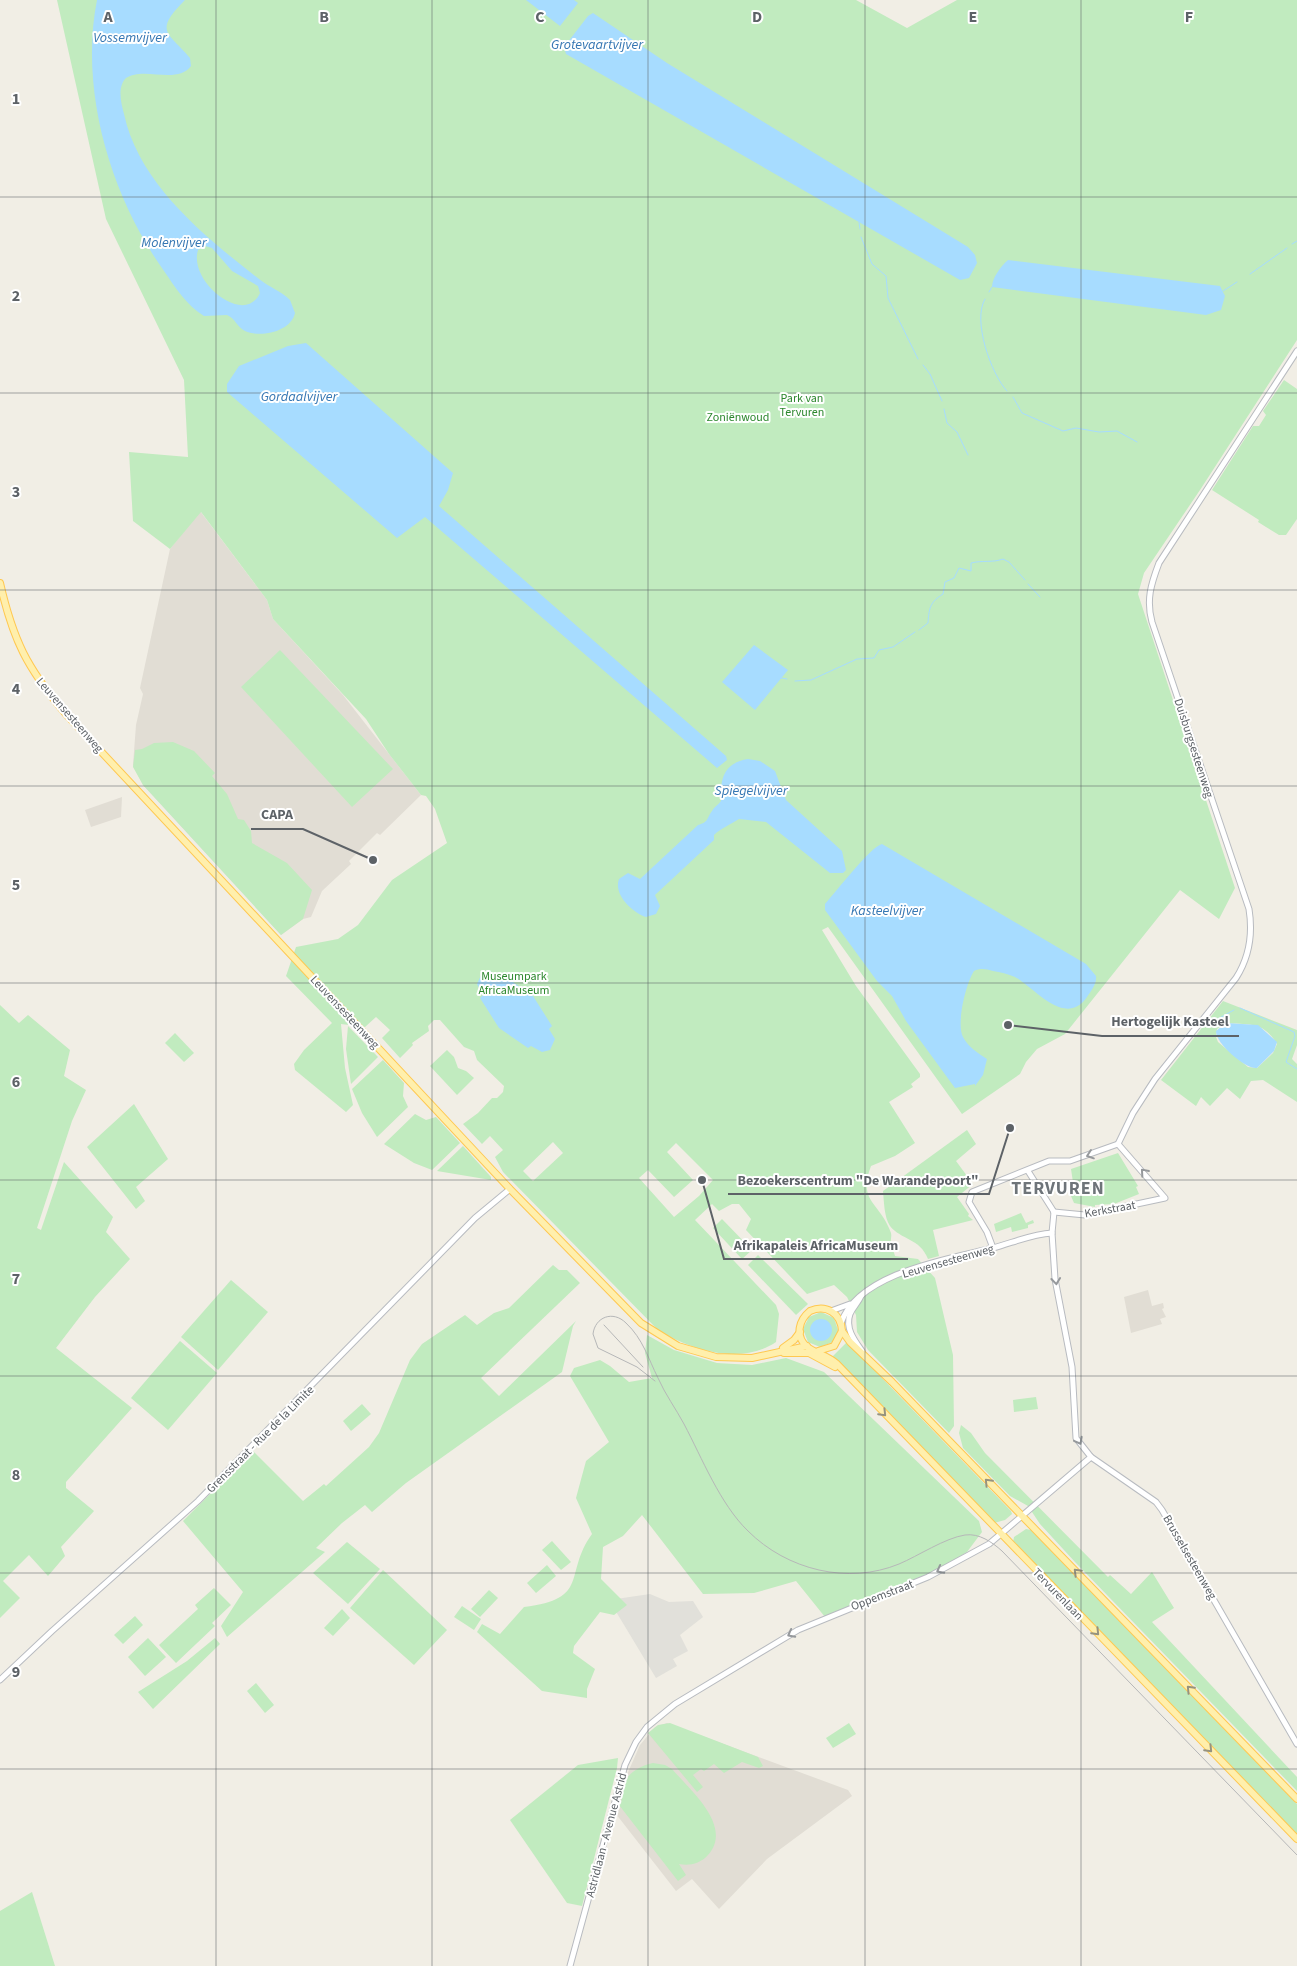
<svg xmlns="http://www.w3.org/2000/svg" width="1297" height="1966" font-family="'Source Sans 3',sans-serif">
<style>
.industrial{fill:#e1e0da}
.education{fill:#e1ddd4}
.green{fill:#c1ebbf;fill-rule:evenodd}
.water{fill:#a7dcff;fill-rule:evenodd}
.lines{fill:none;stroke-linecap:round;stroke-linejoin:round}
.stream{stroke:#a7dcff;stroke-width:1}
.tertiary-casing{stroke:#b8bbc0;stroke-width:7}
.primary-casing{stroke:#ffc850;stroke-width:8}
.tertiary{stroke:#fff;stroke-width:5}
.primary{stroke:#ffefac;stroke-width:6}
.tram{stroke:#b6b7b8;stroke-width:1}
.oneway{stroke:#96999c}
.oneway2{stroke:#96937f}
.grid{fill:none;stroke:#5d6267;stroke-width:1;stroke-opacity:0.55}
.labels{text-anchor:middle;stroke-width:4;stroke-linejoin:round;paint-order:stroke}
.park-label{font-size:12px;fill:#2c872d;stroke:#fff}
.street-label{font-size:12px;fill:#5d6267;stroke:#fff}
.water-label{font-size:14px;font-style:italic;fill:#3677b3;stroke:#fff}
.district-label{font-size:18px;font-weight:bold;letter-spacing:1px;fill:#6e7479;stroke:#fff}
.grid-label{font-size:16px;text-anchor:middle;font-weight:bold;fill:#5d6267;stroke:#fff;stroke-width:4;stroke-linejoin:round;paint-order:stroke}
.leader{fill:none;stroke:#5d6267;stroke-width:2}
.callout-dot{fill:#5d6267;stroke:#fff;stroke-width:2}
.callout-label{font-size:14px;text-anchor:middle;font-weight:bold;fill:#5d6267;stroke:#fff;stroke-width:4;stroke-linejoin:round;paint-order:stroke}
</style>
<rect width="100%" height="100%" fill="#f1eee5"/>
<polygon class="industrial" points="650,1594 669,1602 693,1601 703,1617 680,1635 688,1651 673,1659 677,1666 656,1678 609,1600"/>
<g class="education">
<polygon points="200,511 267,600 273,619 343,695 421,795 380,835 377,833 349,861 351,864 322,891 311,917 303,919 281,935 143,785 133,765 136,725 143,694 140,688 170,549"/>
<polygon points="122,797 121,817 91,827 85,810"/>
<polygon points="1148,1290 1152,1306 1163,1303 1164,1308 1162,1309 1166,1317 1160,1319 1162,1324 1131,1333 1124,1297"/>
<polygon points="667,1723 848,1790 852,1796 767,1859 719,1909 692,1879 676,1891 616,1814 625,1779 640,1745 655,1727"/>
</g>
<g class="green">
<path d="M57,0H856L907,28L957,0H1297V340L1200,490L1144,573L1138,594L1235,888L1219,919L1180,890L1065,1034L1037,1049L1026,1062L1020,1074L962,1114L828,927L822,930L856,986L920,1074V1077L911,1084L913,1087L889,1102L915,1143L895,1156L871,1166C857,1202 880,1202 891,1233C892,1237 890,1241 891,1245C892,1248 894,1252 895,1256L918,1259L935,1278L953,1355L954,1426L949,1433L868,1350L857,1332L856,1315L847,1297L834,1285L807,1294L746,1230L751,1219L739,1204H732L719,1211L712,1204L695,1220L776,1305L779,1314L776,1342C740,1366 691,1350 658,1330L503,1172L495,1157L503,1150L490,1136L482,1144L463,1124L478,1113L492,1098H497L503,1092L504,1086L477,1060L474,1051L464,1047L440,1020H434L428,1026L429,1031L412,1043L413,1045L400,1058L382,1038L390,1030L376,1017L365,1027L341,1024L345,1068L353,1105L346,1112L295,1070L294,1064L304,1050L332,1023L286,976L296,947L338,939L358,925L392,880L447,843L435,809L426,796L421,795L389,754L366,719L273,619L267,600L201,512L170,549L133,521L129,452L188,457L184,380L106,219ZM553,1142L563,1153L533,1181L523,1171ZM676,1143L713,1180L699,1196L674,1217L639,1178L648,1170L674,1197L693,1180L667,1152Z"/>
<polygon points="1284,380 1297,389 1297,519 1286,535 1279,535 1258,522 1259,520 1212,490 1253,426 1259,426 1266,415 1263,411"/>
<polygon points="280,650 393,769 352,807 241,687"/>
<polygon points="173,742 194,751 215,773 212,776 227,794 238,819 244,820 251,831 252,843 287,863 312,890 303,919 281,935 143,785 133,767 135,750 142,749 154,743"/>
<path d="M1223,1001L1297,1030V1045L1292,1059L1297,1064V1102L1263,1080L1251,1081L1240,1099L1227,1088L1210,1106L1201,1097L1196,1106L1161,1080ZM1226,1023C1250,1025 1263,1021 1277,1044L1273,1053L1257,1068L1248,1067L1218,1042L1216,1037L1217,1029Z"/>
<polygon points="0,1005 19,1023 28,1015 70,1050 64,1076 86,1090 72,1121 37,1228 41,1230 64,1162 113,1217 106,1232 130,1259 95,1297 56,1348 132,1408 66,1482 66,1488 94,1511 61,1547 65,1556 48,1576 29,1555 3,1581 20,1598 0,1618"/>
<polygon points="348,1026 378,1057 351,1084 346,1049"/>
<polygon points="175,1033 194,1053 184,1062 165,1043"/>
<polygon points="447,1050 454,1057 458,1068 466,1071 474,1078 457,1095 430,1066"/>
<polygon points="383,1060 404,1083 403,1096 408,1107 377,1137 362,1113 352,1089"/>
<polygon points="134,1104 168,1159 136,1187 145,1201 136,1209 87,1147"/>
<polygon points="415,1114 426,1120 436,1117 460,1143 432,1170 414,1163 384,1144"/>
<path d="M967,1130L976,1144L956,1161L973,1184L957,1197L969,1214L968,1216L973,1220L933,1230L939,1256L928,1259C920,1238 901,1240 890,1226C884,1217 884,1201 883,1191Z"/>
<polygon points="463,1146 491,1177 491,1180 437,1171"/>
<polygon points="1118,1153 1138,1186 1136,1187 1139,1194 1114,1204 1095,1205 1095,1207 1074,1203 1071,1196 1074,1189 1071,1169"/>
<polygon points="1021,1213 1026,1223 1033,1220 1034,1223 1028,1225 1028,1228 1012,1232 1011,1227 996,1232 994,1224"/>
<polygon points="722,1219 752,1250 742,1259 713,1228"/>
<polygon points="758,1255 808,1304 796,1315 748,1265"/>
<polygon points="553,1265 559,1270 567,1270 580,1283 481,1378 499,1396 576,1321 573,1326 562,1372 406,1483 372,1512 365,1505 342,1523 316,1548 325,1552 227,1637 221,1626 243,1592 183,1521 253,1451 303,1501 324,1484 326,1486 369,1447 379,1433 410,1360 422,1344 465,1315 477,1325 494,1313 509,1308"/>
<polygon points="231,1280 268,1312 218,1370 181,1337"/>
<polygon points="821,1312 834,1318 838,1330 833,1342 820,1347 808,1342 803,1329 809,1317"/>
<path d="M647,1335L674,1350L717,1363L752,1365L786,1358L824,1372L979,1521L982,1532L967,1552L940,1569L825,1617L796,1581L754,1593L703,1594L642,1515L623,1536L603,1547L601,1579L627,1605L614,1615L600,1612L574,1646L573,1653L595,1669L587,1689V1698L542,1691L477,1632L482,1624L500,1634L524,1607C591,1599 563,1574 592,1534L576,1498L586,1461L609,1442L570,1376L574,1368L600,1360L610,1366L629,1382L652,1378L645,1353Z"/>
<polygon points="180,1341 217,1373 168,1430 131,1398"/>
<polygon points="847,1342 1011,1511 1012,1514 1005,1520 994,1523 832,1357"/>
<polygon points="1036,1397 1038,1409 1014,1412 1013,1400"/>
<polygon points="362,1404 371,1414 351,1431 343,1421"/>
<polygon points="961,1425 971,1433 985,1453 1108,1577 1110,1575 1131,1594 1152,1572 1174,1608 1152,1622 1297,1777 1297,1791 1075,1562 1040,1524 1028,1506 1010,1496 963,1448 959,1433"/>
<polygon points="1026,1529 1031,1530 1297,1804 1297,1834 1013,1542 1014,1537"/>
<polygon points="552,1541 571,1562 561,1570 542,1550"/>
<polygon points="347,1542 380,1569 348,1604 313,1573"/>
<polygon points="547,1565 556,1576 536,1593 527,1583"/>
<polygon points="383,1570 447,1630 414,1665 350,1608"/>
<polygon points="214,1588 231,1605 212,1623 215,1626 176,1663 159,1645 198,1609 195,1605"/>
<polygon points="489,1590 498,1598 480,1617 471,1609"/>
<polygon points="462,1606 481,1619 474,1630 454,1617"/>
<polygon points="342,1609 350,1618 333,1636 324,1628"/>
<polygon points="135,1616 143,1625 123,1644 114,1635"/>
<polygon points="148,1638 166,1657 145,1676 128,1657"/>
<polygon points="215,1638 220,1644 153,1709 138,1692 187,1661"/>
<polygon points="256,1683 274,1705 265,1713 247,1691"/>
<polygon points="670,1723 758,1757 763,1766 759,1768 742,1762 724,1773 714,1764 704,1771 701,1769 693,1775 703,1787 697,1792 648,1733 658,1725"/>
<polygon points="849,1723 856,1734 833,1748 826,1738"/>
<polygon points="618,1758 617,1768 582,1906 567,1903 510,1820 578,1765"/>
<path d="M653,1763L665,1765L672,1769C689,1789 734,1826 708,1855C700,1864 689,1866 679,1864L686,1875L678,1881L619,1805C623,1801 621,1800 621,1794C622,1777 637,1766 653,1763Z"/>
<polygon points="32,1892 55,1966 0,1966 0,1911"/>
</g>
<g class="water">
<path d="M97,0H185C153,32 168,32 190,58L191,66C177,85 144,66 126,78C117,87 121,103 124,114C139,184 205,237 259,279C269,287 281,291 290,300L295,313C291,332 260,338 245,331C237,327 235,318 227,315L204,316C187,306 175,287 164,271C111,197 79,91 97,0ZM205,246L212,248L232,271L258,286L260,293C245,327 188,282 198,250Z"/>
<polygon points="526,0 574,0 578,3 560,26"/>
<polygon points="593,13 667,63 968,247 975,255 977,263 969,278 960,280 566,54 564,47 588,16"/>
<path d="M1008,260L1220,286L1225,296L1221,310L1206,315L992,287C992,278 1001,266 1008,260Z"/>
<polygon points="306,343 453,473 448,490 439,506 726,756 727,760 717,768 425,517 397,538 227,392 227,384 239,366 288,346"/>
<polygon points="754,645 788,670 755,710 722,682"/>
<path d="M748,759L760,761L775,771L786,800L842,851L846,870L843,873H830L766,822L739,819C730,825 721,828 714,835V840L655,895L660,906L656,914L646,917C633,913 613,895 619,879L628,873L640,879L698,825C709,822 706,819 712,811C714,807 718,805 721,801C720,780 723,763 748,759Z"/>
<path d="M882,844L1086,964L1096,976C1097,984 1091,991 1087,997C1065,1028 1036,989 1015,977C1008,974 1000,972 993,971C986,969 980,968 974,971C966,983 956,1024 963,1037C968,1047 978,1053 987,1059L983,1075L975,1086V1084L955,1088L906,1021L892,996L877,981L825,910V904C835,893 871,846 882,844Z"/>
<polygon points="490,971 500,978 503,975 533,996 552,1026 549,1029 555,1039 550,1050 542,1052 531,1046 528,1048 499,1028 480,998 483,995 477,984 482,973"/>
<path d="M1226,1023L1258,1025L1277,1042L1274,1051L1257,1068C1246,1070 1215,1043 1216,1031Z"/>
<circle cx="821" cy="1330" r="11"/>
</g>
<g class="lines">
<g class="stream">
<polyline points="859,222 860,229"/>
<polyline points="861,237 872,264 886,276 888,298 918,359"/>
<polyline points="1292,244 1297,241"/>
<polyline points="1250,274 1287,248"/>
<polyline points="1223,291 1237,282"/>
<polyline points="989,292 992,287"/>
<path d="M985,299C972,320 991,374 1007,391"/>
<polyline points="923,365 930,374 942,401"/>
<polyline points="1013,397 1022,413 1063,431 1076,428 1099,432 1117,431 1137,442"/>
<polyline points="944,409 947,423 957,432 968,455"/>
<polyline points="1028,584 1040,597"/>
<path d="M919,630L928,623C929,608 930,602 943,594L945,582L954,578L959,568L971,571V563C983,560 992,563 1003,559L1009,562L1025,580"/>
<polyline points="781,678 787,679"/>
<polyline points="795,681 811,680 857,659 874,658 879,650 893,647 915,632"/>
<polyline points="1240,1008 1294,1032 1295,1036 1286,1062 1297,1069"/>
<polyline points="1205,1026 1234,1010"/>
</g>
<g class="tertiary-casing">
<g id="tertiary">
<path d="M1118,1144L1133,1113L1155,1079L1236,978C1250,956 1253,934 1249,909L1152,622C1146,600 1151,584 1159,563L1297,351"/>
<polyline points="1028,1171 1054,1212"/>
<polyline points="1054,1212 1052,1233 1055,1279 1072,1367 1076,1438 1091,1457 1156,1502 1162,1510 1297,1744"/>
<polyline points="1054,1212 1085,1215 1165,1198 1118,1144"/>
<polyline points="993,1248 987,1232 969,1202 972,1192 1049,1161 1070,1161 1118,1144"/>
<path d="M861,1296C858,1303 853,1307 850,1314C845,1328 854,1340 862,1351"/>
<polyline points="831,1311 850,1304"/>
<path d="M841,1323C858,1273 948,1259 993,1248C1012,1243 1032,1234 1052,1233"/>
<polyline points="0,1680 52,1631 198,1501 475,1218 510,1189"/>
<polyline points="570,1966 625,1765 636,1742 647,1727 675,1704 798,1630 928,1577 989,1544 1091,1457"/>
</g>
</g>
<g class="primary-casing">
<g id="primary">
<path d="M0,583C13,640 27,668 65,713L510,1189L641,1323L678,1346L716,1357L752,1358L807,1346"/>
<polyline points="842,1331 850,1342 892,1382 1297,1799"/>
<polyline points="783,1348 794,1340 800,1332"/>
<path d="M818,1351L834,1346L842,1331C841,1313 826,1304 810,1311C799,1320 795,1335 806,1346C814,1353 827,1355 837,1364L1297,1839"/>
<polyline points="784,1353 809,1353 835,1367"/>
</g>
</g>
<use href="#tertiary" class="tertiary"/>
<use href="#primary" class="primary"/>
<g class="tram">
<polyline points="604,1325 643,1367"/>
<path d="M655,1381L637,1367L598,1348L593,1334C595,1317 613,1310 626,1323C643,1339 648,1358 658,1378C665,1394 676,1409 684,1424C702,1458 720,1504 748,1531C787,1570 848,1585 899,1564C918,1556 945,1538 965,1535C979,1533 992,1542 1002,1551L1297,1855"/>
</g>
</g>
<defs><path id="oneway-chevron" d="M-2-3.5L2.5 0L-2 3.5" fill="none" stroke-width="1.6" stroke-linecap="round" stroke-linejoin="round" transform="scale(1.25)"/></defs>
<g class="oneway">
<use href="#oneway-chevron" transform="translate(1090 1155) rotate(161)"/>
<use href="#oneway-chevron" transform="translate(1144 1172) rotate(-131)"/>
<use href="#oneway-chevron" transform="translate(1056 1281) rotate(84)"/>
<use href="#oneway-chevron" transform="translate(1079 1441) rotate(62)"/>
<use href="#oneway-chevron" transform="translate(940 1570) rotate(152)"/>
<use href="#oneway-chevron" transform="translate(791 1634) rotate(152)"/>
</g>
<g class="oneway2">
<use href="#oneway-chevron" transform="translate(883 1413) rotate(46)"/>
<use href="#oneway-chevron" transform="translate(988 1482) rotate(-134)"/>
<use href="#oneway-chevron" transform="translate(1077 1572) rotate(-135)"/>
<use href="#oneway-chevron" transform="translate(1096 1632) rotate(46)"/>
<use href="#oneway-chevron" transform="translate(1190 1689) rotate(-134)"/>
<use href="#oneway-chevron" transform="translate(1209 1749) rotate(46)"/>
</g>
<path class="grid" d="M216,0V1966M432,0V1966M648,0V1966M865,0V1966M1081,0V1966M0,197H1297M0,393H1297M0,590H1297M0,786H1297M0,983H1297M0,1180H1297M0,1376H1297M0,1573H1297M0,1769H1297"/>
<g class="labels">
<g class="park-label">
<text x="802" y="402">Park van<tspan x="802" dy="14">Tervuren</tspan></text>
<text x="738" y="421">Zoniënwoud</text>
<text x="514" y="980">Museumpark<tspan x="514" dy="14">AfricaMuseum</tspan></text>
</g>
<g class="street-label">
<text transform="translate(70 715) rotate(49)" y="4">Leuvensesteenweg</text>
<text transform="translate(1194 748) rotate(72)" y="4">Duisburgsesteenweg</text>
<text transform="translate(345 1012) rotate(47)" y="4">Leuvensesteenweg</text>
<text transform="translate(1110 1209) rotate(-10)" y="4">Kerkstraat</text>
<text transform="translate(948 1261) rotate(-16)" y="4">Leuvensesteenweg</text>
<text transform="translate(260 1439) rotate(-45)" y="4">Grensstraat - Rue de la Limite</text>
<text transform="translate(1190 1557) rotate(60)" y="4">Brusselsesteenweg</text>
<text transform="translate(1058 1594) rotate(46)" y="4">Tervurenlaan</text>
<text transform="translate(882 1595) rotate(-21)" y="4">Oppemstraat</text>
<text transform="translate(606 1835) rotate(-75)" y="4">Astridlaan - Avenue Astrid</text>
</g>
<g class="water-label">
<text x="130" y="42">Vossemvijver</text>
<text x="597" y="49">Grotevaartvijver</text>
<text x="174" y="247">Molenvijver</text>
<text x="299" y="401">Gordaalvijver</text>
<text x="751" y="795">Spiegelvijver</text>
<text x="887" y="915">Kasteelvijver</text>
</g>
<g class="district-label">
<text x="1058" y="1194">TERVUREN</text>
</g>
</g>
<g class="grid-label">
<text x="108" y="22">A</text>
<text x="324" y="22">B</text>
<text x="540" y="22">C</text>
<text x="757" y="22">D</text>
<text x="973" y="22">E</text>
<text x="1189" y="22">F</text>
<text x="16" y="104">1</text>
<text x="16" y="301">2</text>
<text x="16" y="497">3</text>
<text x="16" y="694">4</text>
<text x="16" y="890">5</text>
<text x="16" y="1087">6</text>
<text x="16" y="1284">7</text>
<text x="16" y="1480">8</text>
<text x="16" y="1677">9</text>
</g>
<path class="leader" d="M373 860L303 829H251M1008 1025L1102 1036H1239M1010 1128L989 1194H728M702 1180L724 1259H908"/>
<g class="callout-dot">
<circle cx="373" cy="860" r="5"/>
<circle cx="1008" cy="1025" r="5"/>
<circle cx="1010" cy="1128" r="5"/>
<circle cx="702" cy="1180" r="5"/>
</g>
<g class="callout-label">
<text x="277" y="819">CAPA</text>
<text x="1170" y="1026">Hertogelijk Kasteel</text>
<text x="858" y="1185">Bezoekerscentrum "De Warandepoort"</text>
<text x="816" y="1250">Afrikapaleis AfricaMuseum</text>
</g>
</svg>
